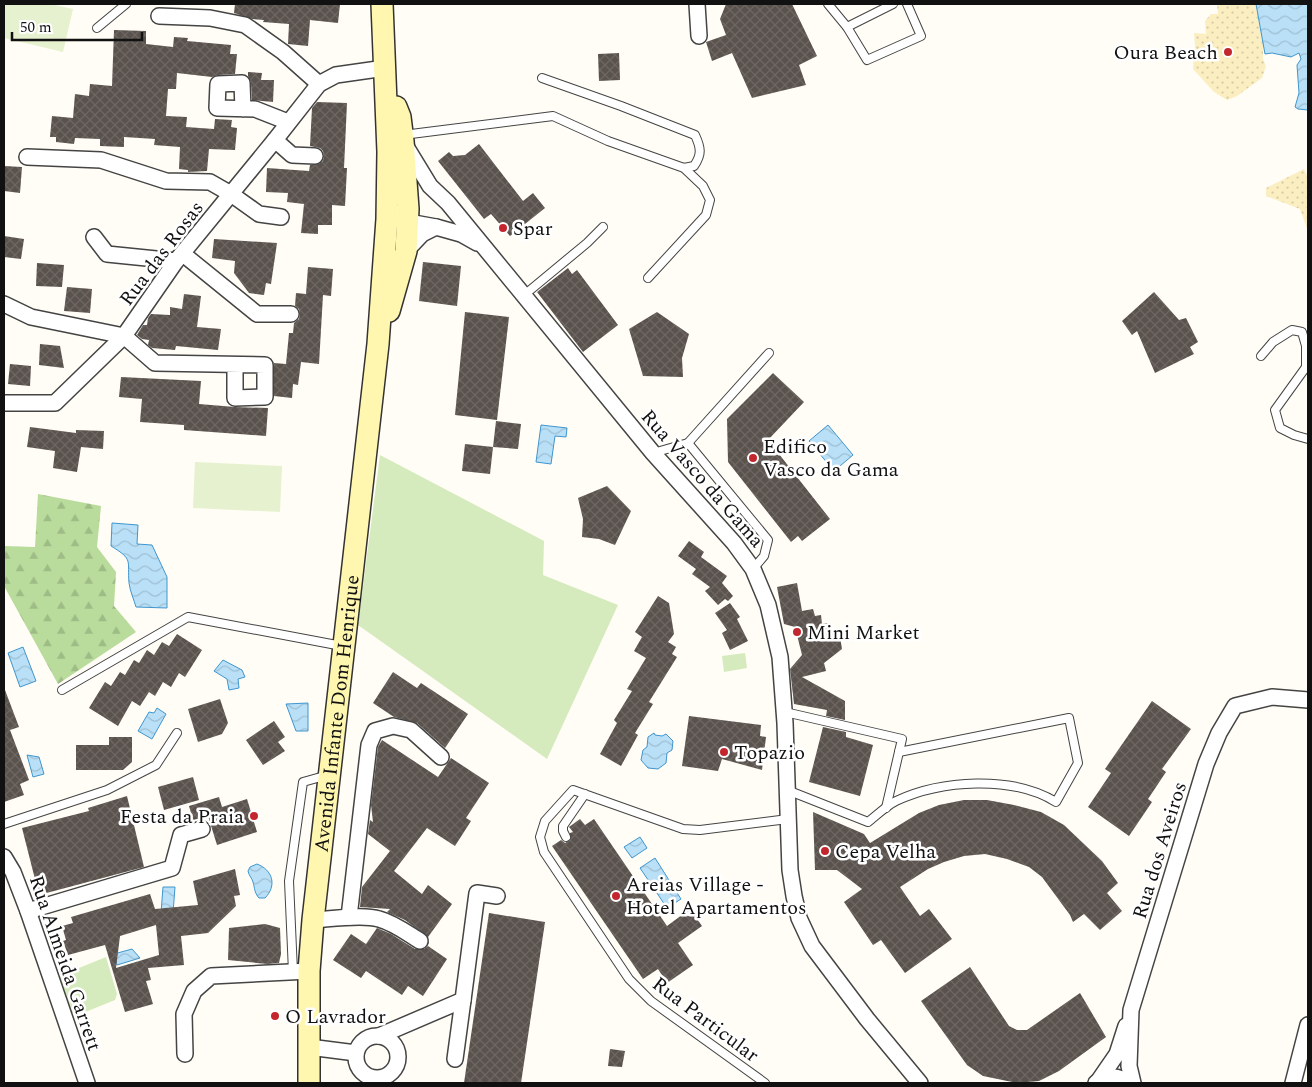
<svg xmlns="http://www.w3.org/2000/svg" width="1312" height="1087" font-family="Spectral,serif">
<style>
.grass{fill:#d5ebbd}
.forest{fill:url(#forest-firs)}
.sand{fill:url(#sand-dots)}
.pitch{fill:#e6f2cf}
.water{fill:url(#water-waves);stroke:#3f96cf}
.building{fill:url(#building-cross-hatch);fill-rule:evenodd}
.lines{fill:none;stroke-linecap:round;stroke-linejoin:round}
.lane-casing{stroke:#444;stroke-width:10}
.street-casing{stroke:#444;stroke-width:18}
.secondary-casing{stroke:#333;stroke-width:24}
.lane{stroke:#fff;stroke-width:8}
.street{stroke:#fff;stroke-width:15}
.secondary{stroke:#fff6b0;stroke-width:21}
.poi-dot{fill:#c4262e;stroke:#fff;stroke-width:2}
.labels{text-anchor:middle;stroke-width:5;stroke-linejoin:round;paint-order:stroke}
.poi-label{font-size:20px;fill:#111;stroke:#fff;text-anchor:start}
.street-label{font-size:20px;fill:#111;stroke:#fff}
</style>
<defs>
<pattern id="forest-firs" width="22" height="20" patternUnits="userSpaceOnUse" patternTransform="scale(1.25)"><rect width="22" height="20" fill="#b9dc9c"/><path d="M5 1l3.5 6h-7zM16 11l3.5 6h-7z" fill="#9ebc85"/></pattern>
<pattern id="sand-dots" width="8" height="8" patternUnits="userSpaceOnUse" patternTransform="scale(1.25)"><rect width="8" height="8" fill="#fbeec1"/><path d="M2 2h.1M6 6h.1" fill="none" stroke="#d6cba5" stroke-width="1.8" stroke-linecap="round"/></pattern>
<pattern id="water-waves" width="16" height="10" patternUnits="userSpaceOnUse" patternTransform="scale(1.25)"><rect width="16" height="10" fill="#b9e0f7"/><path d="M0 5q4-4 8 0t8 0" fill="none" stroke="#9ebfd3"/></pattern>
<pattern id="building-cross-hatch" width="8" height="8" patternUnits="userSpaceOnUse" patternTransform="scale(1.25)"><rect width="8" height="8" fill="#5a524d"/><path d="M0 0l8 8M0 8l8-8" fill="none" stroke="#6d6662"/></pattern>
</defs>
<rect width="100%" height="100%" fill="#fffdf5"/>
<g class="grass">
<polygon points="380,455 544,541 543,575 618,605 547,759 358,625"/>
<polygon points="745,653 747,668 724,672 722,656"/>
<polygon points="106,957 117,994 115,1000 78,1015 71,1012 57,977"/>
</g>
<polygon class="forest" points="38,494 101,506 97,547 116,572 114,606 136,632 58,684 4,586 4,546 35,547"/>
<g class="sand">
<polygon points="1217,4 1256,4 1263,44 1263,59 1266,66 1262,78 1237,96 1227,100 1214,92 1193,69 1195,45 1194,33 1206,34 1205,21 1211,14 1218,14"/>
<polygon points="1304,169 1308,177 1308,231 1300,209 1266,196 1266,188"/>
</g>
<g class="pitch">
<polygon points="4,4 50,4 73,9 63,52 4,38"/>
<polygon points="195,462 282,466 280,512 193,508"/>
</g>
<g class="water">
<polygon points="1256,4 1308,4 1308,110 1298,109 1295,107 1299,93 1297,65 1301,59 1299,53 1291,57 1272,53 1265,54"/>
<polygon points="541,425 567,428 566,437 555,436 551,464 536,462"/>
<polygon points="828,425 853,455 834,471 809,441"/>
<path d="M112,523L138,525L137,544L152,545L167,577V608L136,607C134,600 130,591 129,583C127,560 134,560 111,546Z"/>
<polygon points="23,647 36,681 20,687 8,653"/>
<polygon points="223,660 242,670 245,677 238,679 239,688 229,690 227,679 214,671"/>
<polygon points="308,703 308,731 296,731 286,704"/>
<polygon points="157,708 166,714 152,739 138,731 149,712 154,713"/>
<polygon points="654,733 655,735 662,736 666,734 673,741 672,750 667,753 666,763 658,769 648,768 641,760 643,750 647,747 648,737"/>
<polygon points="27,755 39,757 44,774 33,777"/>
<polygon points="640,837 647,848 632,858 624,847"/>
<polygon points="655,858 681,899 667,908 640,868"/>
<path d="M257,864C273,870 277,886 265,898H259C254,892 255,889 253,882C252,878 249,876 248,871L250,867Z"/>
<polygon points="163,887 175,887 173,913 161,913"/>
<polygon points="132,949 140,958 117,965 114,954"/>
</g>
<g class="building">
<polygon points="235,4 340,4 338,23 310,20 308,46 288,44 289,24 263,22 264,20 252,19 234,13"/>
<polygon points="726,4 792,4 817,56 799,65 806,85 752,98 732,53 712,61 706,42 726,35 720,19"/>
<polygon points="114,30 146,31 146,44 173,47 174,37 188,38 187,41 231,45 230,54 237,54 235,74 218,75 212,77 177,73 176,89 168,89 166,116 187,117 186,127 214,129 215,119 232,120 231,127 237,128 235,150 209,149 207,171 188,172 188,170 179,169 180,147 154,145 155,139 124,137 124,147 100,146 100,139 75,138 74,144 56,142 56,137 50,137 52,116 73,118 75,94 89,96 90,84 112,86"/>
<polygon points="619,53 620,80 599,81 598,54"/>
<polygon points="248,72 262,73 261,80 274,80 273,102 252,100 251,83 248,76"/>
<polygon points="317,102 347,103 344,168 347,168 345,206 332,205 332,225 318,225 318,234 301,233 304,204 287,202 288,193 266,192 267,168 309,171 310,165 319,164 323,161 324,156 323,151 320,148 310,146 312,108"/>
<polygon points="479,144 523,201 533,193 545,208 510,236 491,214 484,219 438,161 449,152 453,156 465,155"/>
<polygon points="4,166 22,167 20,193 4,191"/>
<polygon points="4,236 24,239 21,259 4,257"/>
<polygon points="214,239 277,243 271,284 266,283 264,295 249,293 234,273 235,261 212,258"/>
<polygon points="423,262 461,266 457,306 419,301"/>
<polygon points="37,263 64,265 62,287 36,286"/>
<polygon points="308,267 333,269 331,296 323,295 319,364 301,362 298,385 293,384 292,398 274,396 274,363 286,364 289,333 293,333 294,323 299,319 300,314 299,309 295,306 296,293 306,294"/>
<polygon points="568,268 572,274 577,270 618,325 583,352 537,292"/>
<polygon points="67,287 92,289 90,313 64,311"/>
<polygon points="1154,292 1179,320 1186,318 1198,342 1190,347 1194,354 1155,373 1137,331 1132,335 1122,321"/>
<polygon points="184,294 201,296 197,327 221,329 218,350 176,346 175,350 152,348 148,345 149,340 142,339 137,335 143,325 147,325 148,318 151,314 170,315 170,307 182,309"/>
<polygon points="465,312 509,317 497,420 455,415"/>
<polygon points="657,312 689,334 682,358 683,377 643,376 629,329"/>
<polygon points="40,344 60,346 64,368 39,365"/>
<polygon points="10,364 31,366 30,386 8,384"/>
<polygon points="773,373 804,402 768,440 830,519 802,541 798,536 791,542 728,462 727,419"/>
<polygon points="121,377 201,381 199,404 235,407 268,408 266,436 184,430 184,425 140,422 142,399 119,397"/>
<polygon points="496,421 521,424 518,449 493,447"/>
<polygon points="30,427 76,433 76,430 104,431 103,449 81,447 77,472 53,468 55,451 27,447"/>
<polygon points="465,444 493,447 490,474 462,471"/>
<polygon points="607,486 631,511 615,545 599,539 582,537 583,519 578,498"/>
<polygon points="689,541 704,552 701,557 727,576 722,583 733,596 728,601 725,599 718,605 705,591 710,587 692,574 696,569 678,556"/>
<polygon points="797,583 802,611 813,609 815,616 821,615 822,624 828,623 829,630 833,629 835,638 840,637 842,649 824,663 826,671 802,677 845,701 845,720 826,716 827,710 794,704 790,669 802,655 795,627 784,624 777,587"/>
<polygon points="658,596 669,603 674,634 668,642 676,647 672,654 677,657 649,702 653,704 635,733 638,735 621,766 600,754 617,723 614,720 632,691 627,689 646,658 634,651 642,637 635,632"/>
<polygon points="730,603 740,617 737,619 748,641 730,650 722,633 727,630 715,613"/>
<polygon points="177,634 202,650 185,677 179,673 171,687 163,682 155,696 149,692 140,706 132,701 118,726 89,708 105,682 111,686 120,672 125,675 134,660 139,663 147,650 154,655 162,642 169,646"/>
<polygon points="393,672 417,688 421,683 468,714 445,748 417,723 394,717 373,703"/>
<polygon points="4,690 5,690 19,727 10,730 29,780 20,784 24,795 4,802"/>
<polygon points="220,699 228,723 222,734 198,742 188,709"/>
<polygon points="1152,701 1191,729 1162,769 1166,772 1148,799 1152,802 1129,836 1088,807 1111,773 1105,769"/>
<polygon points="689,716 761,725 760,736 766,737 762,770 722,759 718,771 682,766"/>
<polygon points="274,721 285,737 278,742 285,751 263,765 246,740"/>
<polygon points="823,727 846,732 846,737 873,745 860,796 809,782"/>
<polygon points="109,737 132,737 132,762 123,770 76,770 76,745 109,745"/>
<polygon points="382,740 438,777 451,758 489,783 466,818 471,821 455,846 427,828 394,871 422,894 428,885 452,904 428,937 405,920 387,912 390,909 360,907 362,887 390,851 368,834 370,820 373,822 371,805 378,747"/>
<polygon points="193,777 199,800 164,810 158,787"/>
<polygon points="127,796 144,867 39,895 22,828 89,811 88,808"/>
<polygon points="219,797 222,807 247,799 257,832 217,845 208,816 193,820 189,806"/>
<polygon points="964,800 987,800 1014,805 1041,812 1064,825 1102,861 1118,883 1107,893 1122,911 1100,930 1084,914 1073,922 1070,915 1042,877 1029,867 1007,859 985,854 964,856 944,862 928,869 900,887 920,916 929,909 952,939 905,973 881,940 873,945 844,902 862,889 837,870 815,870 813,812 864,834 870,843 919,813 939,805"/>
<polygon points="580,819 585,825 594,819 667,926 690,909 702,926 678,943 693,965 667,983 658,969 643,979 552,846 561,840 565,843 570,840 570,833 573,832 569,827"/>
<path d="M235,869L240,895L234,896L236,906L208,933L181,936L184,965L148,968L151,980L146,981L153,1004L125,1012L105,945L68,955L63,941L66,940L62,926L73,923L71,917L150,894L155,909L198,905L193,881ZM156,925L159,955L116,968L120,936Z"/>
<polygon points="489,913 545,922 521,1083 464,1083"/>
<polygon points="265,924 280,928 281,954 279,963 267,964 228,960 229,928"/>
<polygon points="377,928 391,934 415,949 424,949 428,946 447,959 423,996 408,986 402,995 366,971 361,978 333,960 351,934 366,944"/>
<polygon points="970,967 1009,1026 1017,1030 1027,1030 1080,993 1106,1037 1059,1071 1039,1081 1017,1083 983,1076 967,1065 921,1001"/>
<polygon points="610,1049 625,1051 622,1067 608,1066"/>
</g>
<g class="lines">
<g class="lane-casing">
<g id="lane">
<polyline points="828,4 847,27 867,60 921,36 907,4"/>
<polyline points="847,27 893,4"/>
<polyline points="97,28 126,4"/>
<path d="M406,138L411,134L553,116L608,141L684,168L694,166C702,154 701,148 695,135L621,106L542,78"/>
<polyline points="648,278 706,215 710,200 703,186 684,168"/>
<polyline points="523,296 587,243 603,227"/>
<polyline points="1261,356 1273,342 1292,330 1302,332 1306,346 1306,367 1275,410 1280,428 1294,435 1308,439"/>
<polyline points="688,443 769,353"/>
<polyline points="653,453 688,443 768,540 764,556 753,569"/>
<polyline points="62,690 188,617 342,646"/>
<polyline points="785,712 902,739 886,808"/>
<path d="M787,790L868,822C877,815 886,806 896,801C941,780 1012,775 1056,802L1078,763L1069,718L899,752"/>
<polyline points="4,824 107,790 156,765 177,733"/>
<polyline points="566,837 563,831 563,826 585,794"/>
<polyline points="293,972 289,881 303,782 328,775"/>
<polyline points="765,1083 651,1001 629,979 544,852 540,837 545,821 573,790 683,829 700,830 788,819"/>
</g>
</g>
<g class="street-casing">
<g id="street">
<polyline points="697,4 699,36"/>
<polyline points="159,16 210,18 245,25 283,52 319,84"/>
<polyline points="243,109 242,83 218,84 217,108 255,109 288,122"/>
<polyline points="275,140 292,155 315,156"/>
<polyline points="405,145 430,186 448,203 653,453 734,543 753,569 768,605 780,657 785,723 790,870 794,896 799,918 812,946 867,1019 920,1083"/>
<polyline points="27,157 101,160 166,181 210,182 231,194 259,214 281,217"/>
<polyline points="400,213 414,223 436,227"/>
<polyline points="94,237 107,254 176,261"/>
<polyline points="406,251 422,234 436,227 461,234 477,243"/>
<polyline points="183,254 257,314 291,314"/>
<polyline points="4,304 31,317 124,336 155,363 265,365 265,397 235,398 235,365"/>
<polyline points="4,403 55,403 124,336 176,261 275,140 319,84 336,75 385,68"/>
<polyline points="4,857 13,872 28,911 87,1083"/>
<polyline points="28,911 172,868 181,835 202,829"/>
<polyline points="349,917 369,745 375,731 393,726 411,730 441,757"/>
<path d="M313,920C330,919 363,914 379,919C394,923 407,933 420,941"/>
<polyline points="379,1036 463,1000 477,893 497,896"/>
<circle cx="377" cy="1057" r="21"/>
<polyline points="309,1047 356,1053"/>
<polyline points="185,1054 184,1014 194,991 211,976 309,971"/>
<polyline points="455,1059 463,1000"/>
<path d="M1096,1083C1109,1074 1118,1076 1131,1083"/>
<polyline points="1097,1083 1117,1054 1126,1026"/>
<polyline points="1133,1083 1129,1066 1131,1010 1206,764 1219,733 1235,706 1272,697 1308,700"/>
<polyline points="1293,1083 1308,1025"/>
</g>
</g>
<g class="secondary-casing">
<g id="secondary">
<polyline points="389,311 406,251 408,209 403,141 400,117 396,107"/>
<path id="s1" d="M309,1083V971L313,920L378,344L387,219L388,152L382,4"/>
</g>
</g>
<use href="#lane" class="lane"/>
<use href="#street" class="street"/>
<use href="#secondary" class="secondary"/>
</g>
<g class="poi-dot">
<circle cx="1228" cy="52" r="5"/>
<circle cx="503" cy="228" r="5"/>
<circle cx="753" cy="458" r="5"/>
<circle cx="797" cy="632" r="5"/>
<circle cx="724" cy="752" r="5"/>
<circle cx="254" cy="816" r="5"/>
<circle cx="825" cy="851" r="5"/>
<circle cx="616" cy="896" r="5"/>
<circle cx="275" cy="1016" r="5"/>
</g>
<g class="labels">
<g class="poi-label">
<text x="1218" y="59" text-anchor="end">Oura Beach</text>
<text x="513" y="235">Spar</text>
<text x="763" y="453">Edifico<tspan x="763" dy="23">Vasco da Gama</tspan></text>
<text x="807" y="639">Mini Market</text>
<text x="734" y="759">Topazio</text>
<text x="244" y="823" text-anchor="end">Festa da Praia</text>
<text x="835" y="858">Cepa Velha</text>
<text x="626" y="891">Areias Village -<tspan x="626" dy="23">Hotel Apartamentos</tspan></text>
<text x="285" y="1023">O Lavrador</text>
</g>
<g class="street-label">
<text transform="translate(161 253) rotate(-53)" y="7">Rua das Rosas</text>
<text transform="translate(703 478) rotate(49)" y="7">Rua Vasco da Gama</text>
<text dy="7" stroke="none"><textPath href="#s1" startOffset="371">Avenida Infante Dom Henrique</textPath></text>
<text transform="translate(1159 850) rotate(-73)" y="7">Rua dos Aveiros</text>
<text transform="translate(66 963) rotate(71)" y="7">Rua Almeida Garrett</text>
<text transform="translate(706 1019) rotate(37)" y="7">Rua Particular</text>
</g>
</g>
<rect width="1312" height="1087" fill="none" stroke="#111111" stroke-width="10"/>
<path d="M12 32v8h130v-8" fill="none" stroke="#111111" stroke-width="2.5"/>
<text x="20" y="32" font-size="15" fill="#111111" stroke="#ffffff" stroke-width="4" paint-order="stroke">50 m</text>
</svg>
